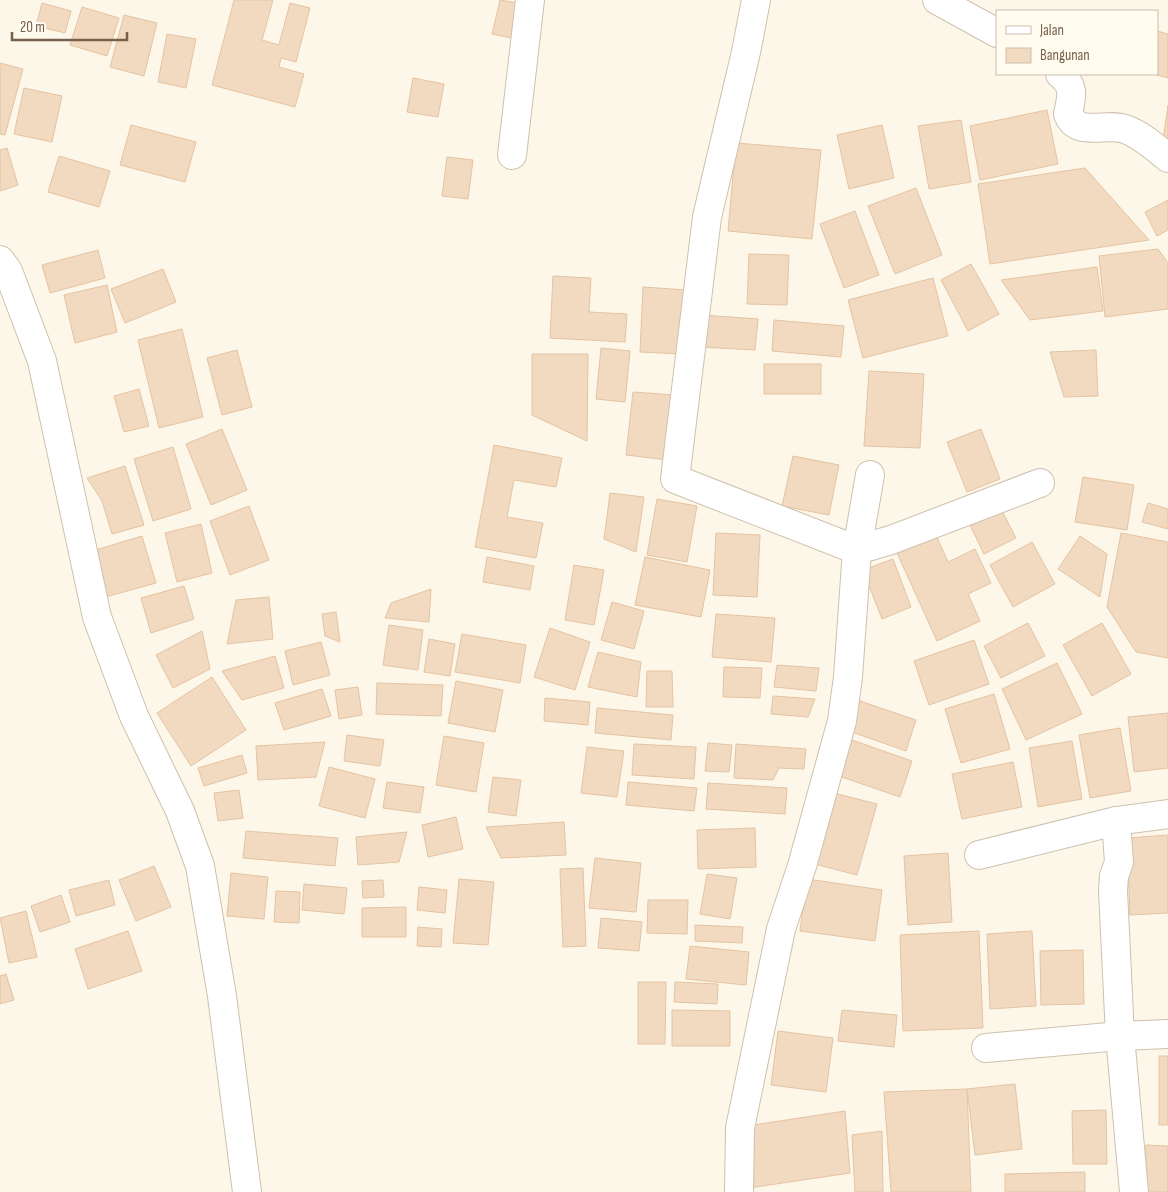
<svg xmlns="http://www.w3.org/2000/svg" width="1168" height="1192" font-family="'Sofia Sans Condensed',sans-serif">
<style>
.building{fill:#f2dac0;stroke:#e5c3a1}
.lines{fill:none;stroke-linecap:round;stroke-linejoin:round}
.minor-casing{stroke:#cfc0ae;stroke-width:30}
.minor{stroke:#fff;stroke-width:28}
</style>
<rect width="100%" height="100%" fill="#fcf7e9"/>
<g class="building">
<polygon points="234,0 273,0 262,40 279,45 290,3 310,8 296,62 281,58 279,67 304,74 295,107 212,85"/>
<polygon points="500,0 530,5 521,40 492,34"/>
<polygon points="42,3 71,11 65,33 36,26"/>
<polygon points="82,7 119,18 107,56 70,45"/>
<polygon points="124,15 157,23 144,76 110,67"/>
<polygon points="1157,31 1168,34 1168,78 1153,74 1157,74"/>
<polygon points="167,34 196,39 186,88 158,82"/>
<polygon points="0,63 23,69 5,135 0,134"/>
<polygon points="413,78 444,84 438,117 407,112"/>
<polygon points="24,88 62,96 52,142 14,134"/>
<polygon points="1168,105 1168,141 1163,140"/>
<polygon points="1047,110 1058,164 980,180 970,126"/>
<polygon points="961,120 971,182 929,189 918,126"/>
<polygon points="131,125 196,142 185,182 120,165"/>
<polygon points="882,125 894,178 849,189 837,135"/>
<polygon points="736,143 821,150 812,239 728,231"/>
<polygon points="7,148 18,185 0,191 0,150"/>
<polygon points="59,156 110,171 99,207 48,192"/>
<polygon points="447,157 473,160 468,199 442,196"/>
<polygon points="1085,168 1149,240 990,264 978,184"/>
<polygon points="916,188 942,255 895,274 868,206"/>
<polygon points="1168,200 1168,230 1157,236 1145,212"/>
<polygon points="855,211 879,275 844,288 820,224"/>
<polygon points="1158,249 1168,263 1168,309 1105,317 1099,256"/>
<polygon points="98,250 105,278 50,293 42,265"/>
<polygon points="749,254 789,255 787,305 747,304"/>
<polygon points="971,264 999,314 968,331 941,280"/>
<polygon points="1097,267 1103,311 1030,320 1001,280"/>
<polygon points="163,269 176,302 125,323 111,289"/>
<polygon points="553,276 591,278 589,312 627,314 625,342 550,338"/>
<polygon points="933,278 948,336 863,358 848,300"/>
<polygon points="107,285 117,332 75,343 64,295"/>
<polygon points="643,287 687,290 683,354 640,352"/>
<polygon points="702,315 758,319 755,350 700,347"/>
<polygon points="774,320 844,326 841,357 772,351"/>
<polygon points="182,329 203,417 159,428 138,340"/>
<polygon points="601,348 630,351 625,402 596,399"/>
<polygon points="237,350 252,407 222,415 207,358"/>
<polygon points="1096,350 1098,396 1064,397 1050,352"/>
<polygon points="532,354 588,354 587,441 532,415"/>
<rect x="764" y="364" width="57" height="30"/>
<polygon points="869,371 924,374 920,448 864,446"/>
<polygon points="139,389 149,426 124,432 114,396"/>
<polygon points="633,392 675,395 668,460 626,455"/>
<polygon points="222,429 247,490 211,505 186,444"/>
<polygon points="981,429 1000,479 967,492 947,442"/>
<polygon points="494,445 562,458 556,487 514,480 507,517 543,523 536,558 475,547"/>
<polygon points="173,447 191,509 153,521 134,459"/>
<polygon points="793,456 839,465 829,515 782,506"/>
<polygon points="125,466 144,525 112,534 102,501 87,478"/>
<polygon points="1083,477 1134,485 1127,530 1075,522"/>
<polygon points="610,493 644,497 636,552 604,539"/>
<polygon points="657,499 697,506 687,562 647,555"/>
<polygon points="1148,503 1168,509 1168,529 1142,522"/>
<polygon points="249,506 269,560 230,575 210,521"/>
<polygon points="1000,507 1016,538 984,554 969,523"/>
<polygon points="201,524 212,573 177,582 165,533"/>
<polygon points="716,533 760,535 757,597 713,595"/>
<polygon points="1121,533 1168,542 1168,658 1136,652 1107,607"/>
<polygon points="936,535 948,562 975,549 991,583 968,594 980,621 937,641 897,553"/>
<polygon points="142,536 156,583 102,598 89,552"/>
<polygon points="1080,536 1107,554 1100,597 1058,569"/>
<polygon points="1032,542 1055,584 1013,607 990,565"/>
<polygon points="487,557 534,566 530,590 483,582"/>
<polygon points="645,557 710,570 701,617 635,605"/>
<polygon points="893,559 911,607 882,619 863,570"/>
<polygon points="574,565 604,570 594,625 565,620"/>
<polygon points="184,586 194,619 151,633 141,598"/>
<polygon points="431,589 429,622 385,618 391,603"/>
<polygon points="269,597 273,639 227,644 236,600"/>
<polygon points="612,602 644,611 634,649 601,640"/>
<polygon points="336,612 340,642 325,636 322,614"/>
<polygon points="716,614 775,618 771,662 712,657"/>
<polygon points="1028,623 1045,656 1001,678 984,646"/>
<polygon points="1102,623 1131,674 1092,696 1063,645"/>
<polygon points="389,625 423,630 418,670 383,665"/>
<polygon points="550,628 590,642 575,690 534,677"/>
<polygon points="202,631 210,669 173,688 156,655"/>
<polygon points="462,634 526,645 520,683 455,672"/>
<polygon points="429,639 455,644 450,676 424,672"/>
<polygon points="974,640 989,684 929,705 914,661"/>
<polygon points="321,642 330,675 293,685 285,651"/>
<polygon points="598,652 641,662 637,697 588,687"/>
<polygon points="275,656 284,688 242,700 222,671"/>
<polygon points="1057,663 1082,714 1026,740 1002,689"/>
<polygon points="777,665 819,668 816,691 774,687"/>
<polygon points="724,667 762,668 760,698 723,697"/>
<polygon points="647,671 672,671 673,707 646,707"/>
<polygon points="212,677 246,730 191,766 157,713"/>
<polygon points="456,681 503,690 495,732 448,723"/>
<polygon points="377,683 443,685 441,716 376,714"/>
<polygon points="358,687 362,715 339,719 335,690"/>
<polygon points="322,689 331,716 284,730 275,703"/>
<polygon points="994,694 1010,749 961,763 945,709"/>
<polygon points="773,696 815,699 808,717 771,714"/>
<polygon points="545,698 590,702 588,725 544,721"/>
<polygon points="860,701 916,720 906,751 849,731"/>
<polygon points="597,708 673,715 671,740 595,733"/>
<polygon points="1168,713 1168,768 1134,772 1128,717"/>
<polygon points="1120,728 1131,791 1090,798 1079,735"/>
<polygon points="347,735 384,740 380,766 344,761"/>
<polygon points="444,736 484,743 476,792 436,785"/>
<polygon points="849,739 912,761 900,797 836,775"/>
<polygon points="1072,741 1082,799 1038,807 1029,748"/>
<polygon points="325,742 316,777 258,780 256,746"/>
<polygon points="708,743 732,745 729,772 705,771"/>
<polygon points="634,744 696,747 694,779 632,775"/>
<polygon points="736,744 806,749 804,769 779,768 773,780 734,778"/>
<polygon points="587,747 624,751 617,797 581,793"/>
<polygon points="242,755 247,773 204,786 198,768"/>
<polygon points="1013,762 1022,807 962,819 952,774"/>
<polygon points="329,767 375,779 365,818 319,806"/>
<polygon points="493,777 521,780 516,816 488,812"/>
<polygon points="387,782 424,787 420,813 383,808"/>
<polygon points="628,782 697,788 694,811 626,805"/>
<polygon points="708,783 787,788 785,814 706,809"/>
<polygon points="239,790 243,818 218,821 214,793"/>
<polygon points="830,792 877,804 857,875 811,863"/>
<polygon points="456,817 463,849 428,857 422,825"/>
<polygon points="564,822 566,855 501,858 486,827"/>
<polygon points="755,828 756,867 698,869 697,830"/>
<polygon points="246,831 338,838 335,866 243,858"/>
<polygon points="407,832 399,862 358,865 356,837"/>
<polygon points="1168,835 1168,913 1130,915 1127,838"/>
<polygon points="948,853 952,922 908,925 904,856"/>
<polygon points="595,858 641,863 636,912 589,908"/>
<polygon points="154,866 171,907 136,921 119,880"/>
<polygon points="583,868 586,946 563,947 560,869"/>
<polygon points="231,873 268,877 264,919 227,916"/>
<polygon points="707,874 737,878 730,919 700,914"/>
<polygon points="459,879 494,882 488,945 453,943"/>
<polygon points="807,879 882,890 875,941 800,931"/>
<polygon points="109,880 115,905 76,916 69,890"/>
<polygon points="383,880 384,897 363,898 362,881"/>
<polygon points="304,884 347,888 344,914 302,910"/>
<polygon points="419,887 447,890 445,913 417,910"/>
<polygon points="276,891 300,892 299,923 274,922"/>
<polygon points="61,895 70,922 40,932 31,906"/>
<polygon points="648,900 688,900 687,934 647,933"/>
<polygon points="406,907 406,937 362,937 362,908"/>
<polygon points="26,911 37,957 9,963 0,918"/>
<polygon points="601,918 642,922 639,951 598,948"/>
<polygon points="695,925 743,927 742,943 695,941"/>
<polygon points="418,927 442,929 441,947 417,946"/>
<polygon points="128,931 142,971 88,989 75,949"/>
<polygon points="979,931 983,1028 903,1031 900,935"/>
<polygon points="1032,931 1036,1006 990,1009 987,934"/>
<polygon points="690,946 749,952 746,985 686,979"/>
<polygon points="1083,950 1084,1004 1041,1005 1040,951"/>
<polygon points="6,974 14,1000 0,1004 0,976"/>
<polygon points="638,982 666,982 665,1044 638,1044"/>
<polygon points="675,982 718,984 717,1004 674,1002"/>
<polygon points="672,1010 730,1011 730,1046 672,1046"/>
<polygon points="842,1010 897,1015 894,1047 838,1041"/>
<polygon points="778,1031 833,1038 826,1092 771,1085"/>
<rect x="1159" y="1056" width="9" height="69"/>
<polygon points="1015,1084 1022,1149 975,1155 967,1089"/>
<polygon points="967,1089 971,1192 891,1192 884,1092"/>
<polygon points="1106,1110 1107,1164 1073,1164 1072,1111"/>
<polygon points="845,1111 850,1173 749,1188 747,1126"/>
<polygon points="882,1131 883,1192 855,1192 852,1135"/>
<polygon points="1146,1145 1168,1146 1168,1192 1145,1192"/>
<polygon points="1085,1172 1085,1192 1005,1192 1005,1174"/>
</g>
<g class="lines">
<g class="minor-casing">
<g id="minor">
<polyline points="756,0 746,52 707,217 675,479 857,550 891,540 1040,483"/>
<polyline points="937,0 997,33"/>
<path d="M1060,74C1075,86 1072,96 1068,114C1077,138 1107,122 1125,129C1140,134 1156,148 1168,158"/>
<polyline points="512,155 530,0"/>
<polyline points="0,260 8,271 42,361 97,617 134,716 180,811 200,866 222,996 247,1192"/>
<polyline points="979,855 1116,821"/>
<polyline points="986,1048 1120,1036 1168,1034"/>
<polyline points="739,1192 740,1128 781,929 802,866 842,721 848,677 857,550 870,475"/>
<polyline points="1134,1192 1120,1036 1113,891 1114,876 1119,862 1116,821 1168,814"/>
</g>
</g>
<use href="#minor" class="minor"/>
</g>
<rect x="996" y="10" width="162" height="65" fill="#fffbef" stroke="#c9bdae"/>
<rect x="1006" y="26" width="25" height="8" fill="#ffffff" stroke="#c9bdae"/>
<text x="1040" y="35" font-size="15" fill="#77604c">Jalan</text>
<rect x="1006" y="48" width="25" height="15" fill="#f2dac0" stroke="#c9bdae"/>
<text x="1040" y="60" font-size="15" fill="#77604c">Bangunan</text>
<path d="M12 32v8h115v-8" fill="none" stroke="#77604c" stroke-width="2.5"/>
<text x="20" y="32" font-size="15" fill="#77604c" stroke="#fffbef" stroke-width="4" paint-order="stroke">20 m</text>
</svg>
